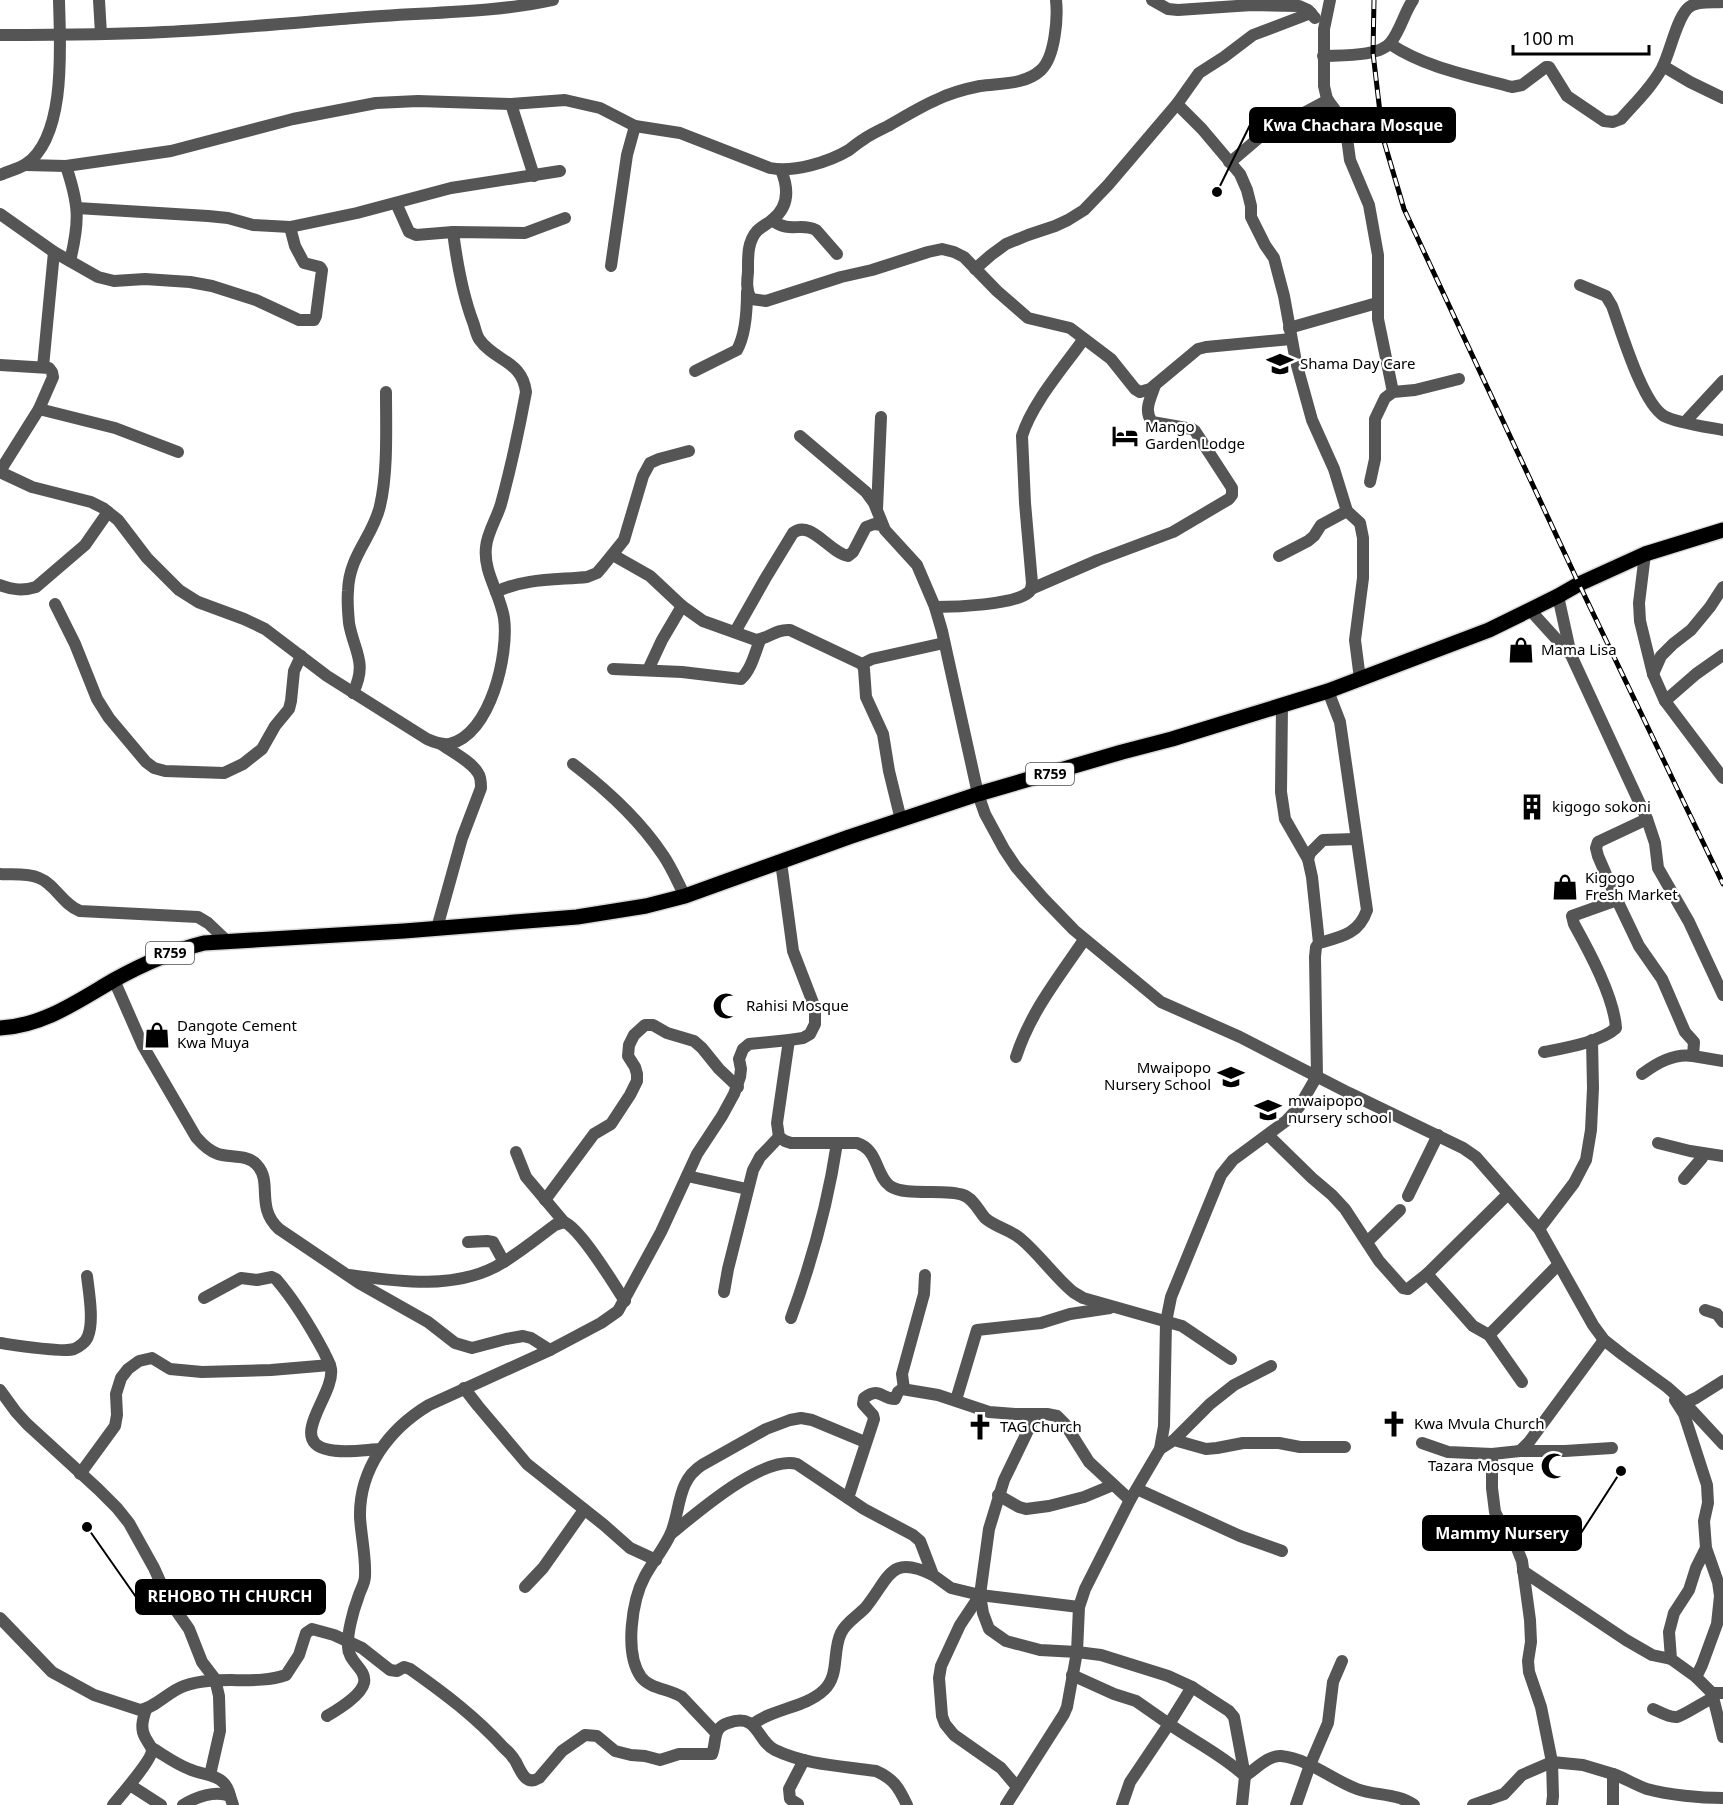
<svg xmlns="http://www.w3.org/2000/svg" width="1723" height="1805" font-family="'Noto Sans',sans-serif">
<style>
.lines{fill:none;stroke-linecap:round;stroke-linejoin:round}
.major-casing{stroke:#dbdbdb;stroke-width:18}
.minor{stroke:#555;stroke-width:12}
.major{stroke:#000;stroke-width:15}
.rail-casing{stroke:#000;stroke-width:5}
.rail{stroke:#fff;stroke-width:3;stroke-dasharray:9;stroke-linecap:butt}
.labels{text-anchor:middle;stroke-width:4.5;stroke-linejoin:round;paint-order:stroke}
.shield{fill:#fff;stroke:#4c4c4c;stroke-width:1.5}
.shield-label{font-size:14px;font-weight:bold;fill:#000}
.poi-label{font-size:15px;fill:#000;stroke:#fff;text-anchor:start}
.leader{fill:none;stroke:#000;stroke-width:2}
.callout-dot{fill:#000;stroke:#fff;stroke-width:2}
.callout{fill:#000;stroke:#000;stroke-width:2}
.callout-label{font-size:16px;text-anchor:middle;font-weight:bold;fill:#fff}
</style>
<rect width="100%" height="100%" fill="#fff"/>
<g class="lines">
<g class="major-casing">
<path id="major" d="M0,1028C43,1026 78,1001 114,980C143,964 172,951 204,943L404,931L577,917L646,906L685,896L849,837L978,794L1122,752L1172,739L1328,691L1489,630L1558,596L1579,584L1645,554L1723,530"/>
</g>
<g class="minor">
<polyline points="99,0 101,34"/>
<polyline points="1152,0 1168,9 1178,10 1252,5 1299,6 1308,10 1315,18"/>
<polyline points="1330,0 1324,29 1324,86 1327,99 1345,123 1350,160 1369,205 1378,255 1378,319 1393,392"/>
<path d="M0,35C55,35 109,35 164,32C227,29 291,23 354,18C421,12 488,14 553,0"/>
<path d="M1390,44C1426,68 1471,76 1512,87L1522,85L1546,67H1549L1567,96L1604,121L1613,122L1621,119C1635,103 1652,87 1662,68C1670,53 1676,21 1687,9C1695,0 1713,3 1723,2"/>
<path d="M1323,56C1341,55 1380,57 1391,42C1401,29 1404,13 1413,0"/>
<polyline points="1663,66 1690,82 1723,98"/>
<polyline points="511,104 534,176"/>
<polyline points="1177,104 1202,129 1240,174 1247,190 1251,206 1251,217 1265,245 1274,258 1284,296 1296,362 1312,420 1334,469 1347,511 1360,523 1363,538 1363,578 1355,640 1360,679"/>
<polyline points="1229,162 1234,159 1261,136 1328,100"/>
<path d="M26,165L66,166L171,151L293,119L376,103L418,101L511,104L565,100L600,108L635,126L680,133L770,168C793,173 829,162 849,150C854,146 859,142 864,139C871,134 880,130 888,126C904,117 920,107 936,100C950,93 965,89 980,86C1000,83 1025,85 1041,70C1055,57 1058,18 1056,0"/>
<path d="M66,166C79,205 80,220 70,261"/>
<path d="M781,170C789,189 789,207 772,220C767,224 761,227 757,231C747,242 748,258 748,272C747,281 746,290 751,299L766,301L841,277L872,270L928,252L942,249L954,252L964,257L997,291L1028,318L1070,328L1111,359L1135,389L1140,392L1150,389L1198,349L1206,347L1291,339"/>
<path d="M0,175C8,171 19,169 26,164C67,136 60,44 59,0"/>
<polyline points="396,203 409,232 416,235 453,232 525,233 565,218"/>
<polyline points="77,208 208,216 228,218 253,225 290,227 357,213 451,188 560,171"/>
<polyline points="0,214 54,252 98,277 114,281 145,279 190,282 212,286 256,300 299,320 314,320 316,316 322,270 320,267 304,263 295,246 290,227"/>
<path d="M772,220C790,234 800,222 816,230L837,254"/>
<polyline points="611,266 627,155 635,126"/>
<polyline points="975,269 991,255 1006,244 1028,235 1055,226 1068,220 1084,210 1108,185 1177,104 1199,73 1224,57 1253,35 1311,13"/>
<path d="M1580,285L1606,296L1612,306C1621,330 1642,403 1664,416C1677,423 1707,427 1723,430"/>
<polyline points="1289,328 1377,303"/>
<polyline points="0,365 49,368 52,372 53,377 39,409 0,471"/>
<polyline points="43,367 54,252"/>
<path d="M695,371L737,350C746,334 747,311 747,292"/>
<polyline points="39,409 115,428 178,452"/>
<polyline points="1685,422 1723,381"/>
<polyline points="800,436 866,492 874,503 885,530 917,565 935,607 942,631 978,794 985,814 1004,849 1016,867 1043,898 1074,930 1161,1002 1240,1037 1349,1093 1463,1148 1476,1157 1539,1229 1593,1325 1604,1340 1623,1355 1667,1387 1685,1403 1723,1444"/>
<path d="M0,472L32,487L91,502L103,508L118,520L147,558L179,590L198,602L244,619L265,629L327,676L427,739C434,742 441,745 449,744C491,735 509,653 504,618C500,593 483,572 486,547C487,533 497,518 501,504C511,467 519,430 526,392C522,360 495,362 479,339C476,334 475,327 473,322C462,293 457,263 453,232"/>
<polyline points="1370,482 1375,459 1375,419 1385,398 1393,392 1415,390 1459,379"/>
<polyline points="877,509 881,417"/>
<polyline points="1645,554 1639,603 1640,621 1653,674 1665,701 1723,778"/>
<path d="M613,555L650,576L682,606L703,621L756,640C770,638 775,629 790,630L862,664L864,669L866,697L883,734L889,771L901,820"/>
<polyline points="1279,556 1308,541 1314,536 1321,525 1347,511"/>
<path d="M0,585C13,590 23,591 36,587L85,545L108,512"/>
<path d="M1031,589L1098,560L1173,532L1229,499L1232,495V488L1195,431L1192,429L1152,422C1143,410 1151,398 1155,385"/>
<path d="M496,592C524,578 558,580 587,577L597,573L603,566L624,540L643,476L650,463L659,459L689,451"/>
<polyline points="1558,596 1571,655 1647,819 1655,843 1658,868 1689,922 1723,995"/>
<polyline points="55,604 75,644 97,699 109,718 146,762 154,768 165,771 224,773 243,764 262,749 275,726 289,709 291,701 294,671 301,656"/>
<path d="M935,607C954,607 1015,605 1029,592C1032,589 1031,588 1032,583L1025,503L1022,436C1032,403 1064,367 1083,340"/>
<polyline points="1530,610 1570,654"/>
<path d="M735,632L765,579L793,533C810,519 829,552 848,556L853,552L866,527L874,524L882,525"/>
<polyline points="862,664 872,659 944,643"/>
<path d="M613,669L682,672L741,679C751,670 755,653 760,640"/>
<polyline points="648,670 662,640 682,606"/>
<polyline points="1653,674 1661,656 1673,644 1691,630 1710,607 1723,587"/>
<path d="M353,693C368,662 354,652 349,623C348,612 347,601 348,591C349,555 373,537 380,506C388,472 386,428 386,392"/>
<polyline points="1665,701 1696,674 1723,655"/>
<polyline points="1282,706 1281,792 1285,819 1308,859"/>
<path d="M573,764C607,790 639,819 663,855C672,868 678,883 685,896"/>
<path d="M0,874C12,875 27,873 39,878C55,884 63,905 80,911L198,917L208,923L227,941"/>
<polyline points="1617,900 1639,946 1662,979 1685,1032 1694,1042 1693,1056 1723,1061"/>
<path d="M437,928L462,838L481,788C481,783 481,777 478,773C472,762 451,751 441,744"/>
<polyline points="1319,943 1312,877 1308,859 1310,853 1323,840 1355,839"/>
<path d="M114,980L143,1046L196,1137C202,1144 209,1151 218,1154C230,1158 248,1154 257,1165C273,1182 255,1207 279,1229L359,1283L428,1322L455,1343L472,1348L506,1339L523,1336L531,1338L550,1350"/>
<path d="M789,1040L777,1123L779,1137L785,1141L791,1143H857C879,1150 875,1175 890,1186C906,1197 944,1188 963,1195C974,1199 978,1210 985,1218C995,1227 1011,1230 1021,1239C1039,1254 1055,1277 1073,1292L1083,1298L1182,1326L1231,1359"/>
<path d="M1544,1052C1564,1048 1601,1042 1616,1028C1614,997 1589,951 1574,924L1572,916L1617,900L1598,856L1596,848L1598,842L1647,819"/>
<path d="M1016,1057C1030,1013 1058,978 1084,940"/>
<path d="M1642,1074C1657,1063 1674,1053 1693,1056"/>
<polyline points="1268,1135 1312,1178 1332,1195 1345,1209 1379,1261 1403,1288 1408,1289 1427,1274 1473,1326 1489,1335 1522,1382"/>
<polyline points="1658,1143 1690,1151 1723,1156"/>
<polyline points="516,1152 526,1177 564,1222"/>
<polyline points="687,1176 747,1189"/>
<polyline points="1684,1179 1702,1158 1703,1154"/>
<polyline points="1408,1196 1438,1135"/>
<polyline points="545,1200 594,1134 611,1124 630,1095 637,1081 637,1074 635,1067 628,1056 629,1045 634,1035 645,1025 653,1025 667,1033 694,1041 702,1048 719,1069 738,1087"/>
<polyline points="1539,1229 1574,1183 1586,1160 1591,1130 1593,1088 1592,1040"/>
<polyline points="468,1242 487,1241 493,1242 504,1262"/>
<polyline points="1367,1242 1400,1210"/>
<polyline points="1427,1274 1508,1194"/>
<path d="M349,1275C396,1281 450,1290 495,1267C516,1256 536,1239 555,1225L564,1222C581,1229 613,1283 625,1301"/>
<polyline points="724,1292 728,1269 753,1170 760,1157 779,1137"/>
<path d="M204,1298L241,1278L257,1280L272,1277L276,1279C295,1301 310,1326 324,1352C326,1357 330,1363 331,1369C335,1395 285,1442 330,1450C345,1453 364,1450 380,1449"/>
<polyline points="1705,1310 1717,1314 1723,1322"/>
<path d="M791,1318C812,1261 828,1203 837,1143"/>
<polyline points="1489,1335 1558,1265"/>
<path d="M0,1343C14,1345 63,1353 74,1349C79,1347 86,1342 88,1336C94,1321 89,1293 87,1276"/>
<polyline points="464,1388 478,1406 527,1464 604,1525 630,1548 656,1560"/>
<polyline points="904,1389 902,1374 924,1294 925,1275"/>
<polyline points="0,1390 16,1412 27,1424 98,1489 117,1508 129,1523 154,1568 168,1599 189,1629 202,1662 215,1679 219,1696 220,1731 210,1775"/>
<polyline points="956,1400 977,1330 1041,1323 1070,1314 1110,1308"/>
<polyline points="1675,1400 1684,1414 1707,1485 1708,1503 1704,1521 1706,1548 1718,1582 1720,1596 1717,1624 1702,1665 1696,1677 1671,1659 1669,1632 1674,1613 1689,1590 1696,1568 1706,1548"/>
<polyline points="1685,1403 1696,1398 1723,1381"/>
<polyline points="1036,1414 1004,1480 989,1529 980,1595 983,1613 989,1629 1006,1641 1040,1650 1077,1652 1101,1655 1168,1676 1192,1687"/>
<polyline points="1174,1440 1210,1404 1234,1385 1271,1366"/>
<polyline points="1422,1443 1448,1452 1492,1454 1520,1451 1565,1451 1612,1448"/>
<polyline points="1160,1449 1174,1440 1206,1449 1217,1448 1243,1443 1279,1443 1300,1447 1345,1447"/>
<polyline points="1520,1451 1529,1442 1604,1340"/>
<polyline points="1492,1454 1492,1488 1495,1512 1504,1530 1513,1538 1522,1561 1530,1620 1531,1642 1528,1661 1529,1672 1541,1707 1552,1762 1553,1796 1552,1805"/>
<polyline points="80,1474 115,1426 117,1415 116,1394 121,1378 128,1369 139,1361 152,1358 170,1369 202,1372 271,1370 330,1365"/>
<polyline points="1137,1489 1240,1536 1282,1551"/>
<polyline points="998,1495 1019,1507 1026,1509 1049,1506 1084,1497 1113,1485"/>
<path d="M848,1498L874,1419L873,1415L863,1404L864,1398C880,1386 881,1399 895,1399L898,1392L902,1389L938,1395L989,1412L1015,1414H1047L1057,1416L1065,1424L1089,1462L1130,1500"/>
<path d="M672,1533C698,1512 763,1455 797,1464L864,1509L913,1535L920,1541L933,1575L951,1588L980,1595L1079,1607"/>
<polyline points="1523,1571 1626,1640 1652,1655 1671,1659"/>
<polyline points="525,1587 543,1568 584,1510"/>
<polyline points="980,1595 960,1625 941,1666 939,1678 942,1716 945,1724 954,1735 1001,1768 1017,1787"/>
<path d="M0,1618L52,1672L94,1695L140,1710C155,1708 169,1691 184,1686C218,1674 254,1686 286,1675L299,1655L306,1633L312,1629L334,1635L362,1648L390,1670L397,1671L404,1667L410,1669C444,1693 476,1717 504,1748C509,1752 513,1757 516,1762C521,1772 526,1786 539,1778L562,1751L585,1735L597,1736L615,1751L631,1755L645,1756L660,1760L679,1754H712C717,1741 712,1728 728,1723C759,1712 756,1741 775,1750C806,1765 843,1766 876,1771C894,1779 899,1788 907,1805"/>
<path d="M1072,1675L1114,1694L1136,1701L1169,1724L1192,1687L1229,1711L1234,1717L1245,1776C1255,1770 1268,1755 1281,1756C1309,1759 1331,1779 1357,1789C1376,1796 1397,1793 1414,1805"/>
<polyline points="1696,1677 1712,1693 1723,1693"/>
<polyline points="1712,1693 1723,1737"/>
<path d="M1653,1709C1660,1712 1669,1718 1677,1717C1685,1715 1703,1702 1713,1698"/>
<path d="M327,1716C337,1710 361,1696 364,1683C367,1669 348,1662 348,1647C347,1634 353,1611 358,1598C360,1590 365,1584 365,1576C366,1556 361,1536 360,1517C359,1469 389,1429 429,1405L550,1350L601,1323L618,1311L661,1232L697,1154L722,1116L734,1094L740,1077L741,1069L739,1059L743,1049L749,1044L789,1040L803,1038L810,1034L815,1024V1008L793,951L781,862"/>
<path d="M753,1724C774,1708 805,1708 824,1690C840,1675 832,1651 841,1633C846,1622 858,1616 866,1607C890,1577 890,1554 933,1575"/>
<path d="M716,1733L682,1697C670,1689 650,1689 641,1677C624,1653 632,1600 645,1576C653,1561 664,1549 671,1533C681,1508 677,1481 702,1465L766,1429L790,1420L801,1418L812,1420L865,1442"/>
<path d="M152,1748C164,1755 176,1764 189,1769C207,1777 225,1773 230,1796"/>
<path d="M1613,1774C1625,1778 1635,1785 1647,1789C1669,1795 1700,1798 1723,1798"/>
<polyline points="130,1785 161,1805"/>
<polyline points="798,1804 790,1799 789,1789 804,1760"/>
<path d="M113,1805C121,1795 152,1760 152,1750C151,1746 147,1741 145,1737C140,1728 143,1719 146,1709"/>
<path d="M183,1805C196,1797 215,1790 230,1796L233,1805"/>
<path d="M1006,1805L1064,1714L1067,1707L1077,1652L1079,1607L1085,1589L1130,1500L1160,1449L1164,1426L1166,1322L1171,1297L1221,1175L1233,1160L1286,1121L1299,1107L1317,1076L1315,957L1316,947L1319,943C1341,937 1359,934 1367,910L1340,722L1328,691"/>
<path d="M1122,1805L1130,1782L1169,1724C1195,1742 1221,1754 1245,1776L1242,1805"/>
<polyline points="1296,1805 1310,1765 1328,1723 1333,1682 1342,1661"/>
<polyline points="1473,1805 1504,1794 1522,1775 1552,1762 1583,1765 1613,1774 1613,1805"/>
</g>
<use href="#major" class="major"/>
<g class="rail-casing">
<polyline id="rail" points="1374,0 1373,53 1383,138 1404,209 1579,584 1723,884"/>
</g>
<use href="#rail" class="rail"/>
</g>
<defs>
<g id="school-bare" transform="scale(2.07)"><path d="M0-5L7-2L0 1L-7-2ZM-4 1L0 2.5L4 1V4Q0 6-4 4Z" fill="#000" stroke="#fff" stroke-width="2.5" paint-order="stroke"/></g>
<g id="hotel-bare" transform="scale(2.07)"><path d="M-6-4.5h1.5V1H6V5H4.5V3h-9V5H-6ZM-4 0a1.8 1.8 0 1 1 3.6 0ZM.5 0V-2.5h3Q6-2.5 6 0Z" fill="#000" stroke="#fff" stroke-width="2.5" paint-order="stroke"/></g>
<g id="shop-bare" transform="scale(2.07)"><path d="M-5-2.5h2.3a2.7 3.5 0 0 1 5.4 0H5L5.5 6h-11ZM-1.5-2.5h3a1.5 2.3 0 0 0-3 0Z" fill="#000" stroke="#fff" stroke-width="2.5" paint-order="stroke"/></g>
<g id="building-bare" transform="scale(2.07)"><path d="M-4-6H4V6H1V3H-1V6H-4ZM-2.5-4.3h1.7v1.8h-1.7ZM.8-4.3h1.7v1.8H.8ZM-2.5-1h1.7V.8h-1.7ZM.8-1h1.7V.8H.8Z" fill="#000" stroke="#fff" stroke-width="2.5" paint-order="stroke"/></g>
<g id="mosque-bare" transform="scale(2.07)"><path d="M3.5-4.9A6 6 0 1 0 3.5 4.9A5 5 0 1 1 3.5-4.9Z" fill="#000" stroke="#fff" stroke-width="2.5" paint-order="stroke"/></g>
<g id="church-bare" transform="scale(2.07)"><path d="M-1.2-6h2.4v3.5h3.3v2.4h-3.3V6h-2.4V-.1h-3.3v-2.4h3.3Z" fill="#000" stroke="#fff" stroke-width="2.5" paint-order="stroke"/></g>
</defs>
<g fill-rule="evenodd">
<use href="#school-bare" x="1280" y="364"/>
<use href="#hotel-bare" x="1125" y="436"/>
<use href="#shop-bare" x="1521" y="650"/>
<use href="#building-bare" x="1532" y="807"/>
<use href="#shop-bare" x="1565" y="887"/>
<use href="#mosque-bare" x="726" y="1006"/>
<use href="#shop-bare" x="157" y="1035"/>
<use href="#school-bare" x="1231" y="1077"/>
<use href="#school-bare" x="1268" y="1110"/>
<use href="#church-bare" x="1394" y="1424"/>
<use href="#church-bare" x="980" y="1427"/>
<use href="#mosque-bare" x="1554" y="1466"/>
</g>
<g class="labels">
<g class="shield">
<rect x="1026" y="763" width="48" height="22" rx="4.5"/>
<rect x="146" y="942" width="48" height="22" rx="4.5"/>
</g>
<g class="shield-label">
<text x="1050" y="779">R759</text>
<text x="170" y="958">R759</text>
</g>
<g class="poi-label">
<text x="1300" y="369">Shama Day Care</text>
<text x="1145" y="432">Mango<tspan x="1145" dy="17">Garden Lodge</tspan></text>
<text x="1541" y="655">Mama Lisa</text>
<text x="1552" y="812">kigogo sokoni</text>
<text x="1585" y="883">Kigogo<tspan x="1585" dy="17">Fresh Market</tspan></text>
<text x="746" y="1011">Rahisi Mosque</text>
<text x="177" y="1031">Dangote Cement<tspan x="177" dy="17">Kwa Muya</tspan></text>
<text x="1211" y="1073" text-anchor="end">Mwaipopo<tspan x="1211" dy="17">Nursery School</tspan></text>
<text x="1288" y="1106">mwaipopo<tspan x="1288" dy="17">nursery school</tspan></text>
<text x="1414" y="1429">Kwa Mvula Church</text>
<text x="1000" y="1432">TAG Church</text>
<text x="1534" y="1471" text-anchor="end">Tazara Mosque</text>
</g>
</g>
<path class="leader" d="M1217 192L1250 125M1621 1471L1581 1533M87 1527L136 1597"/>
<g class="callout-dot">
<circle cx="1217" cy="192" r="6"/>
<circle cx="1621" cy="1471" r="6"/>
<circle cx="87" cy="1527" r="6"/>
</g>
<g class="callout">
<rect x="1250" y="108" width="205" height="34" rx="6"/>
<rect x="1423" y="1516" width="158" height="34" rx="6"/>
<rect x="136" y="1580" width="189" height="34" rx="6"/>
</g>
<g class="callout-label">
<text x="1353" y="131">Kwa Chachara Mosque</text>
<text x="1502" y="1539">Mammy Nursery</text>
<text x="230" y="1602">REHOBO TH CHURCH</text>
</g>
<path d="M1513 45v9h136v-9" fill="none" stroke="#000000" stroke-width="3"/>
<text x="1522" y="45" font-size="18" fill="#000000" stroke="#ffffff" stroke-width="4.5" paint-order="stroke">100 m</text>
</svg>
